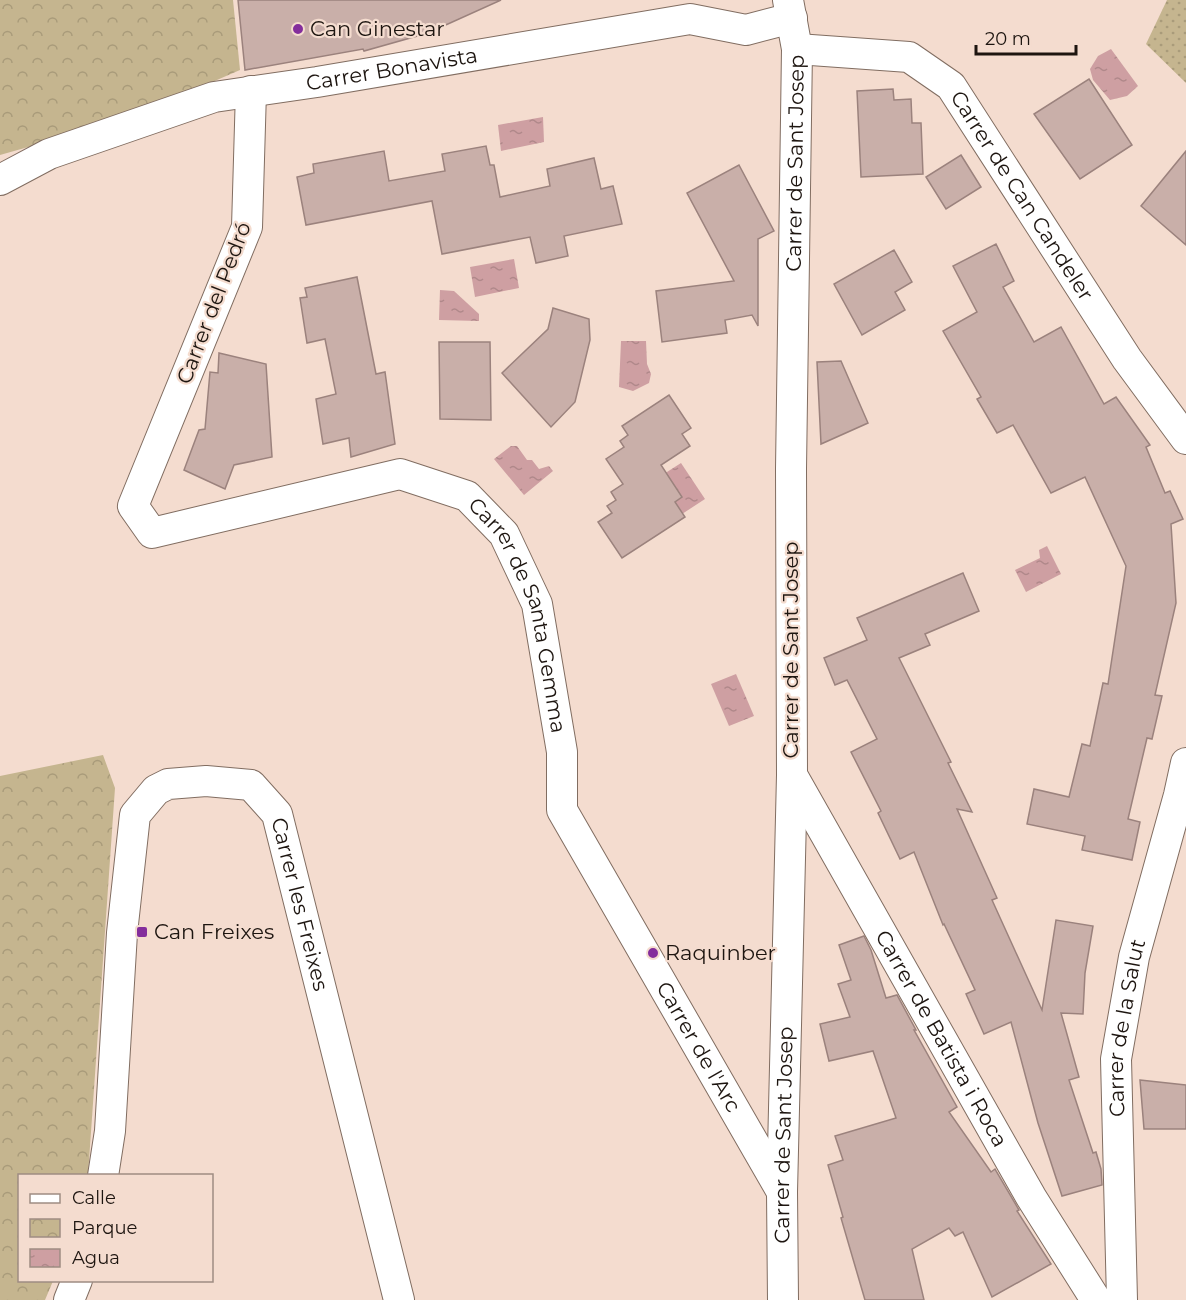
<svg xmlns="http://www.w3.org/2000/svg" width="1186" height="1300" font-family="Montserrat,sans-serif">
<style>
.grass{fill:url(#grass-dots)}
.park{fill:url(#park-crowns)}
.water{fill:url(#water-ripples)}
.building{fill:#c9afa9;stroke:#9b827d;stroke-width:1.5}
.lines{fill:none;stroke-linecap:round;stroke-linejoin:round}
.street-casing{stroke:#816d61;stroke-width:32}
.street{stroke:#fff;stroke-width:30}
.poi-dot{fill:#842e9c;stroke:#f4dccf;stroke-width:2}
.labels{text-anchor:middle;stroke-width:4.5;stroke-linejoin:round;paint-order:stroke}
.poi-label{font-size:21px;fill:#1d1510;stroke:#f4dccf;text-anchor:start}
.street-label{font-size:21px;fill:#1d1510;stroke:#f4dccf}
</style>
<defs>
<pattern id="grass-dots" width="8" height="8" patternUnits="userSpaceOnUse" patternTransform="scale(1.5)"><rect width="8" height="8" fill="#c5b58f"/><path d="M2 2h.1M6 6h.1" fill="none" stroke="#a99b7a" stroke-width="1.8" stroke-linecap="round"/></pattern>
<pattern id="park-crowns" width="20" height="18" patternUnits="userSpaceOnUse" patternTransform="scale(1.5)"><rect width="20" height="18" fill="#c5b58f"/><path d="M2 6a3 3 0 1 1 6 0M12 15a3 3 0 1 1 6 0" fill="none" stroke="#a99b7a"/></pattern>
<pattern id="water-ripples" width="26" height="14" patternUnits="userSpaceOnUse" patternTransform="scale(1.5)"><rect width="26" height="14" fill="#ce9fa2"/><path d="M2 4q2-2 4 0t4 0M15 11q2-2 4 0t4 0" fill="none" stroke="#b0888a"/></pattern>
</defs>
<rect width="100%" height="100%" fill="#f4dccf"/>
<polygon class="grass" points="1167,0 1186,0 1186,83 1146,44"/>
<g class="park">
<polygon points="0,0 233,0 240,70 127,119 0,155"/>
<polygon points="103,755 115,788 88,1175 20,1176 20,1280 53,1281 45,1300 0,1300 0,776"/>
</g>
<g class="water">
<polygon points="1111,49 1138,86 1127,96 1110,100 1093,80 1090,69 1098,56"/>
<polygon points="543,117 544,142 501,151 498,125"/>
<polygon points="514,259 519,288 475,297 470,267"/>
<polygon points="440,290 454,291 479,314 479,321 439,320"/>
<polygon points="621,341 646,341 647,364 651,374 649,383 633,391 619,387"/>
<polygon points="511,446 517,446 527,460 532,460 539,469 549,466 553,471 524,495 494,459"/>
<polygon points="681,463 705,499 679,516 656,479"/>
<polygon points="1047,546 1061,574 1026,592 1015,570 1040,558 1039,550"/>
<polygon points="736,674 754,716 729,726 711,684"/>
</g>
<g class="building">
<polygon points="238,0 501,0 428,33 364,51 363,49 245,70"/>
<polygon points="1089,79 1132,145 1080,179 1034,114"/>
<polygon points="893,89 894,100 911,99 912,123 921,123 923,174 861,177 857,91"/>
<polygon points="486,146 490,165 494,165 500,197 550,186 547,169 594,158 601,189 613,186 622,224 564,236 568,256 536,263 530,237 442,254 432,201 306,225 297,177 314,173 313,164 384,151 389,181 445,171 442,154"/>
<polygon points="1186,151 1186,245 1141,206"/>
<polygon points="961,155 981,187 946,209 926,177"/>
<polygon points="739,165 774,231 758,239 758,326 752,315 725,320 727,333 662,342 656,291 734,281 687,193"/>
<polygon points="996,244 1014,281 1003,287 1034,342 1061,327 1104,404 1116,397 1150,445 1146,447 1165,493 1170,491 1183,519 1171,524 1176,603 1155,695 1162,696 1152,739 1147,738 1128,819 1140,822 1132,860 1082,850 1085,836 1027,824 1034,789 1069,797 1082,744 1090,746 1103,683 1108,684 1126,566 1085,477 1051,493 1013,425 997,433 977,399 981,397 943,331 977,312 953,266"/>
<polygon points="894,250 912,282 895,292 905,310 862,335 834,284"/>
<polygon points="357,277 376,374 385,372 395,444 351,457 349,438 323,444 316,399 336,394 325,339 307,343 300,298 307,297 305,288"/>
<polygon points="553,308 589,319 590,340 575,402 551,427 502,373 548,329"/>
<polygon points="439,342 490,342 491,420 440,419"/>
<polygon points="219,353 266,364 272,457 234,465 225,489 184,470 199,430 205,429 210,372 218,373"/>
<polygon points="841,361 868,423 821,444 817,362"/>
<polygon points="669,395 691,428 682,434 690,446 661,465 682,497 675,502 685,517 622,558 598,522 612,513 607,506 616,500 611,492 623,484 606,459 624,447 620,441 628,435 622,426"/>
<polygon points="963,573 979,611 925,634 930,645 899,658 951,762 948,763 972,812 957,809 997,898 992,900 1042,1010 1056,920 1093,926 1085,973 1083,1014 1061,1013 1079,1077 1069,1080 1093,1153 1096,1152 1101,1169 1102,1185 1062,1196 1038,1123 1011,1022 984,1034 966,994 975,990 944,924 943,925 914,852 900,859 878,813 881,811 851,752 877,739 847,680 835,685 824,658 867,640 857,618"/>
<polygon points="864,936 871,950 886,998 897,995 916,1030 914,1030 957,1107 949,1112 991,1172 995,1169 1019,1210 1017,1211 1051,1264 992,1297 963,1232 955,1236 949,1228 912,1249 924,1300 865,1300 841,1218 843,1217 828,1165 843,1160 835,1136 896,1118 873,1051 829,1061 820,1024 850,1017 838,984 851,980 839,945"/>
<polygon points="1140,1080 1186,1085 1186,1129 1144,1129"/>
</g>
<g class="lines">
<g class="street-casing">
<g id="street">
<path id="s1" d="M797,49L909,57L951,86L1127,359L1186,439"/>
<path id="s2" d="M251,91L247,227L133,506L152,533L400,474L467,496L504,534L537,604L562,752V810L782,1192"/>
<path id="s3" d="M0,180L49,154L214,97L317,82L690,19L746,30L792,18"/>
<path id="s4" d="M792,775L1031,1197L1096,1300"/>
<path id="s5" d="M103,1176L110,1131L122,933L135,815L156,790L168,784L206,781L251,785L277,814L399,1300"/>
<polyline points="69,1300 77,1280"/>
<path id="s6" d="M783,1300L782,1192L792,775L791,469L797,49L788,0"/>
<path id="s7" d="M1122,1300L1116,1059L1134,957L1179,795L1186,763"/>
</g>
</g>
<use href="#street" class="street"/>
</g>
<g class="poi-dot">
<circle cx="298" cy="29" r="6"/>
<rect x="136" y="926" width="12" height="12" rx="3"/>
<circle cx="653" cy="953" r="6"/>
</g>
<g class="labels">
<g class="poi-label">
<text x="310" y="36">Can Ginestar</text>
<text x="154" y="939">Can Freixes</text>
<text x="665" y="960">Raquinber</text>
</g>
<g class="street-label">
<text dy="7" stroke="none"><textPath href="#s3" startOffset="410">Carrer Bonavista</textPath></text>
<text dy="7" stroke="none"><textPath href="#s6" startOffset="1137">Carrer de Sant Josep</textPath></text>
<text dy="7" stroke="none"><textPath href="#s1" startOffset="294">Carrer de Can Candeler</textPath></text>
<text transform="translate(214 303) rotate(-69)" y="7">Carrer del Pedró</text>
<text dy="7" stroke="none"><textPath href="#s2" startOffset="930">Carrer de Santa Gemma</textPath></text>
<text transform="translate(791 650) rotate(-90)" y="7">Carrer de Sant Josep</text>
<text dy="7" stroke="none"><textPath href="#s5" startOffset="624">Carrer les Freixes</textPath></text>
<text dy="7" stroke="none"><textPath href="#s7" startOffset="273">Carrer de la Salut</textPath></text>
<text dy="7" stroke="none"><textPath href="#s4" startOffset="303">Carrer de Batista i Roca</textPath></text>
<text dy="7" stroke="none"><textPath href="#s2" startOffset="1408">Carrer de l'Arc</textPath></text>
<text dy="7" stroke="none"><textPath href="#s6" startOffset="165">Carrer de Sant Josep</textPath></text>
</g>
</g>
<rect x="18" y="1174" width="195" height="108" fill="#f4dccf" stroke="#9e8c83" stroke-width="1.5"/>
<rect x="30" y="1194" width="30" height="9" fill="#ffffff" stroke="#9e8c83" stroke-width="1.5"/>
<text x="72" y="1204" font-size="18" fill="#1d1510">Calle</text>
<rect x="30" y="1219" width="30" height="18" fill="url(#park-crowns)" stroke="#9e8c83" stroke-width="1.5"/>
<text x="72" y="1234" font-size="18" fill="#1d1510">Parque</text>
<rect x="30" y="1249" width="30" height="18" fill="url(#water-ripples)" stroke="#9e8c83" stroke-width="1.5"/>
<text x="72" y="1264" font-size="18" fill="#1d1510">Agua</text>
<path d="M976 45v9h100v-9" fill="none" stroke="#1d1510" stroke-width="3"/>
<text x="985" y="45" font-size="18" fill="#1d1510" stroke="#f4dccf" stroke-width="4.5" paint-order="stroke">20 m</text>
</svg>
